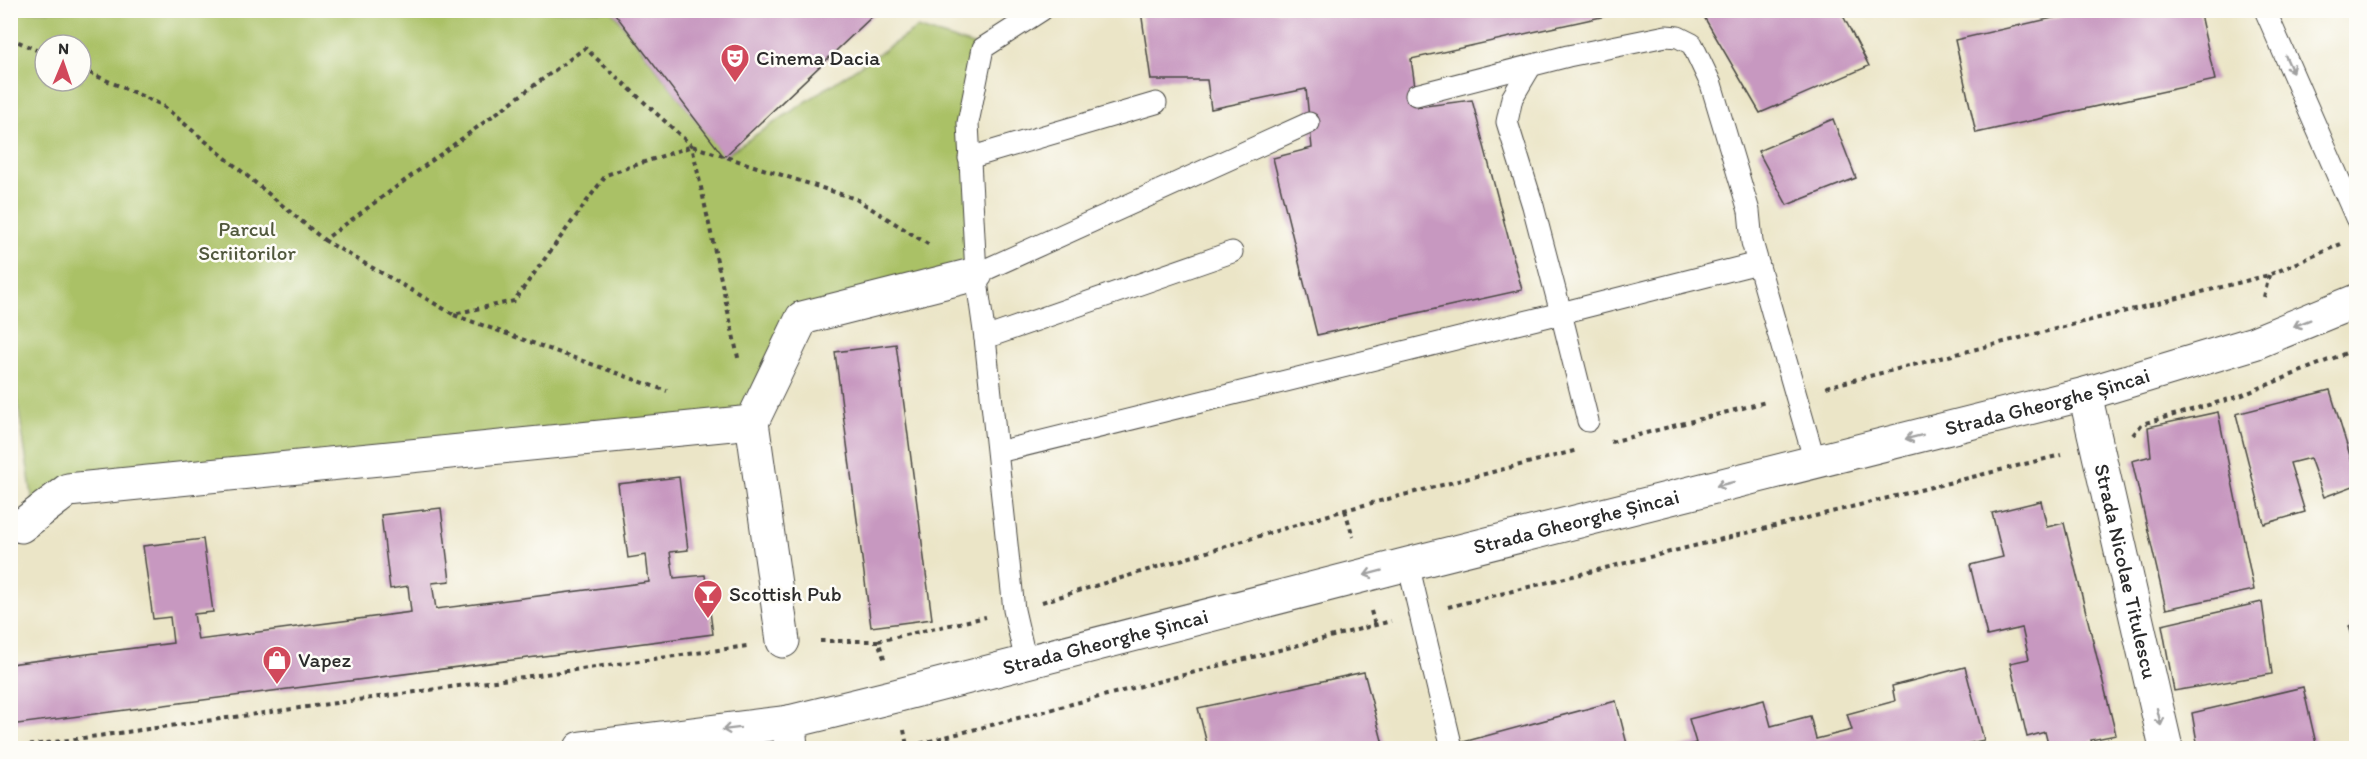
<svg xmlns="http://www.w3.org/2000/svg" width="2367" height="759" font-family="Itim,sans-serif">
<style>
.green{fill:#aac166;stroke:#6a7648;stroke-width:1.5;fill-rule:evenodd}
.building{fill:#c798c0}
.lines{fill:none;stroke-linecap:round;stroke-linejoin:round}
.service-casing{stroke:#484742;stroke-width:23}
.minor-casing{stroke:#484742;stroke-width:35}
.secondary-casing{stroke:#484742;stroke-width:35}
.path{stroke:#484742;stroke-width:4;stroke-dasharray:4.5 4.5;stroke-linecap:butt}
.service{stroke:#fff;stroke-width:21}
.minor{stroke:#fff;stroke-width:33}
.secondary{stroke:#fff;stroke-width:33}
.oneway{stroke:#a0a0a0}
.labels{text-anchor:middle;stroke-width:5;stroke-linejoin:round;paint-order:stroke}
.poi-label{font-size:21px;fill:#2b2b2b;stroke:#fdfcf7;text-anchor:start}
.park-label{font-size:21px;fill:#51583d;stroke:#fdfcf7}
.street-label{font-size:21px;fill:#2b2b2b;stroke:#fdfcf7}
</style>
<rect width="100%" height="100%" fill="#fdfcf7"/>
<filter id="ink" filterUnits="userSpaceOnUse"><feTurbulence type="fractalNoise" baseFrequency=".0167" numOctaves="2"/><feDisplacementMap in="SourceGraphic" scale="12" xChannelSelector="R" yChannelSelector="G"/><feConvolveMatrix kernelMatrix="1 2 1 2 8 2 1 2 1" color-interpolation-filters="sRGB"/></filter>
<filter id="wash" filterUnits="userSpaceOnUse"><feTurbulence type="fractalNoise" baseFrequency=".008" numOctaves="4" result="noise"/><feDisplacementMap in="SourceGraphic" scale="24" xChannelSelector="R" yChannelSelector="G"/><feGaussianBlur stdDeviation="1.35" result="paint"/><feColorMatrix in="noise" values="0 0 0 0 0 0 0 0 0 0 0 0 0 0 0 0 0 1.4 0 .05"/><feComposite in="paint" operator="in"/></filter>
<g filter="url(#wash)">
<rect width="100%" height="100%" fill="#ebe5c7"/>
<path class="green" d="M10,11H612L724,156L917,28L983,48L968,123L976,274L802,318L752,422L68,490L35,516L10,351ZM45,45H81V81H45Z"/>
<g id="blocks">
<g class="building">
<polygon points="612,10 879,10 724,157"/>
<polygon points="1633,10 1411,59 1418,107 1472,100 1522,290 1317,335 1273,158 1312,148 1306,89 1211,109 1207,80 1151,80 1141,11"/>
<polygon points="1700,10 1840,10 1869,66 1760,113"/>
<polygon points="2088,10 2199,10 2215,80 1976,133 1955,40"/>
<polygon points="1833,119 1856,178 1787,205 1758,151"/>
<polygon points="896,344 932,619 871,627 835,352"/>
<polygon points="2330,390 2356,475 2356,485 2324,497 2310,458 2290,463 2305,512 2264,524 2236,414"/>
<polygon points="2218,412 2254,590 2166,609 2132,461 2151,456 2148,427"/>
<polygon points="679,477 688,550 670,552 674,578 705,575 713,634 10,725 10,664 173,643 170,617 153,619 143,546 203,539 213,612 194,614 198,640 411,612 408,586 390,589 381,515 441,508 450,581 432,583 436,609 649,582 646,555 628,558 618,484"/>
<polygon points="2041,501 2047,527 2064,523 2116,735 2091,740 2093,748 2049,748 2045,732 2027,737 2010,663 2029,659 2022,628 1987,636 1970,565 2003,557 1992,513"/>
<polygon points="2262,602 2272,674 2174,691 2162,625"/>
<polygon points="2356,622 2356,648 2349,626"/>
<polygon points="1965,667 1984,740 1949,748 1676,748 1696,743 1689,719 1764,700 1771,726 1810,716 1816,739 1852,730 1847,714 1895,701 1892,686"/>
<polygon points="1364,672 1384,748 1208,748 1198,708"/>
<polygon points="2303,687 2317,748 2198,748 2192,713"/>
<polygon points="1616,701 1628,748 1458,748 1456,744"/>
</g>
</g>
</g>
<g filter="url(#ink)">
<use href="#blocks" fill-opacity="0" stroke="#484742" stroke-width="1.5"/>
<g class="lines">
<g class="service-casing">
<g id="service">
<polyline points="2265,10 2356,218"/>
<polyline points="1531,66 1512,98 1507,122 1533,206 1561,313 1758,263"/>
<polyline points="1416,95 1568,56 1666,36 1678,37 1692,44 1711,84 1749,211 1752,242 1758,263 1815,462"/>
<polyline points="969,158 1156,103"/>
<polyline points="976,274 1309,123"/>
<polyline points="985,338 1232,252"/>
<polyline points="998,452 1561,313 1588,421"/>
<polyline points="1408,564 1452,748"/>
<polyline points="1026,662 1014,610 985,338 976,274 968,123 983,48 1042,10"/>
</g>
</g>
<g class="minor-casing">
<g id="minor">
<path id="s1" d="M2085,394L2166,748"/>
<polyline points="752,422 783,641"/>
<polyline points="21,526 68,490 752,422 802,318 976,274"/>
<polyline points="789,722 791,748"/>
</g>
</g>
<g class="secondary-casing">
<g id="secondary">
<path id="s2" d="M581,748L789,722L895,696L1408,564L2085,394L2254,343L2356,301"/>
</g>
</g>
<g class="path">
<polyline points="10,38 45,54"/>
<polyline points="81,69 162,105 324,240 585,48 692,146 739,362"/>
<polyline points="324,240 453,314 514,301 606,175 692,146 856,199 931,246"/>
<polyline points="2264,297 2269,275"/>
<polyline points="454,315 667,391"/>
<polyline points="1826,387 2269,275 2341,244"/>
<polyline points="2133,435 2142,424 2240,396 2356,349"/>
<polyline points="1611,442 1766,402"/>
<polyline points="1345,510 1353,537"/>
<polyline points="1042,602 1345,510 1578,450"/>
<polyline points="1448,607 2061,455"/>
<polyline points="1371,611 1375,625"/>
<polyline points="820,641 878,641 885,661"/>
<polyline points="878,641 986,617"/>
<polyline points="904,730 907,746"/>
<polyline points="11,748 747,646"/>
<polyline points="903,748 1391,621"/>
</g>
<use href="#service" class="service"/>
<use href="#minor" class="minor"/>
<use href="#secondary" class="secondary"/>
</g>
<defs><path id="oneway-shaft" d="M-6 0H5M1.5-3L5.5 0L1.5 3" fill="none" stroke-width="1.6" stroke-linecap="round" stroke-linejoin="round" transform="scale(1.5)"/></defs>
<g class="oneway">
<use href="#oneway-shaft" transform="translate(2289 64) rotate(66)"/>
<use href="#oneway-shaft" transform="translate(2302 323) rotate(158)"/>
<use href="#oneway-shaft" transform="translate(1914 437) rotate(166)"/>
<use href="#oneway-shaft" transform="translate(1725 484) rotate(166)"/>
<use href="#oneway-shaft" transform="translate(1373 573) rotate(165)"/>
<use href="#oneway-shaft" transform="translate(2159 717) rotate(77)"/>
<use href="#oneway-shaft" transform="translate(731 729) rotate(173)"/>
</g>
</g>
<defs>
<g id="theatre-pin" transform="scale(1.5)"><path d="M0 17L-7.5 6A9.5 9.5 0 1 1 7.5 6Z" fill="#d1495b" stroke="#fdfcf7"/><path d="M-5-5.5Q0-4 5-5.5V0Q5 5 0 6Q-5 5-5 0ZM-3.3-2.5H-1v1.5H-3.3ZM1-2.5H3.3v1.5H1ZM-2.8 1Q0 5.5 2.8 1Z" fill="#fff"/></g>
<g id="bar-pin" transform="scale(1.5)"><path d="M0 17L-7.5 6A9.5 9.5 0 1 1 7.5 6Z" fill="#d1495b" stroke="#fdfcf7"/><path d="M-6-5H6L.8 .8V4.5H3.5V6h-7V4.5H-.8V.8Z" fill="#fff"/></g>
<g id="shop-pin" transform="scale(1.5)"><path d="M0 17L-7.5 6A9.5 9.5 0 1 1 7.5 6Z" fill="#d1495b" stroke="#fdfcf7"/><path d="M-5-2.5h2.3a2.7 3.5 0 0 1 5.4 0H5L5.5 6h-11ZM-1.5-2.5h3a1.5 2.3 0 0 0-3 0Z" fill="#fff"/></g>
</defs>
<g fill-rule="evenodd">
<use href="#theatre-pin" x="735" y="58"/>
<use href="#bar-pin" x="708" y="594"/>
<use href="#shop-pin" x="277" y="660"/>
</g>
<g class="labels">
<g class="poi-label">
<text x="756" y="65">Cinema Dacia</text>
<text x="729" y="601">Scottish Pub</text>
<text x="298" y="667">Vapez</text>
</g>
<g class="park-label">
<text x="247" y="236">Parcul<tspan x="247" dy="24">Scriitorilor</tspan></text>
</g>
<g class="street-label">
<text dy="7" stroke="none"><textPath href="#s2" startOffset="1508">Strada Gheorghe Șincai</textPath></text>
<text dy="7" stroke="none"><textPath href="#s2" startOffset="1022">Strada Gheorghe Șincai</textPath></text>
<text dy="7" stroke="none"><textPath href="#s1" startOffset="182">Strada Nicolae Titulescu</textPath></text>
<text dy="7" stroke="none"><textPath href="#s2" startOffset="536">Strada Gheorghe Șincai</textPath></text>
</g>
</g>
<rect width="2367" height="759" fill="none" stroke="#fdfcf7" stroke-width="36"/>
<g transform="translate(63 63) rotate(2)"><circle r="28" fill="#fdfcf7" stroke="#a9a8a5" stroke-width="1.5"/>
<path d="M0-4.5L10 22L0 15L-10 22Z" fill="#d1495b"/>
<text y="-9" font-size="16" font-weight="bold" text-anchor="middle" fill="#2b2b2b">N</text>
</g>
</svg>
